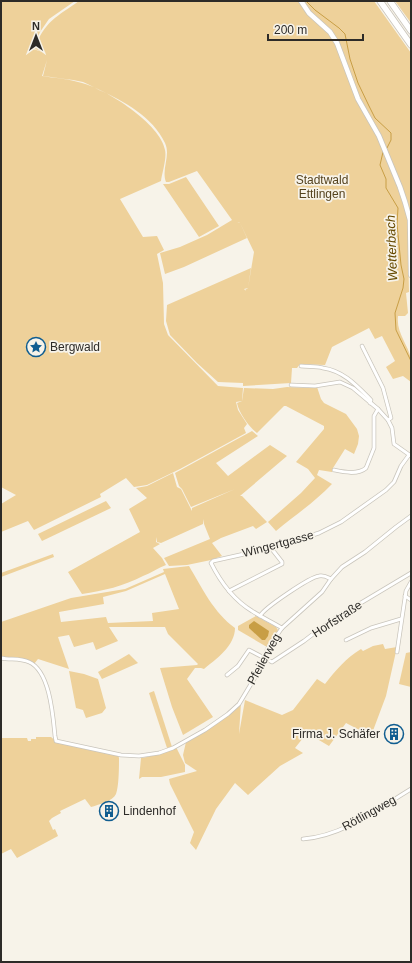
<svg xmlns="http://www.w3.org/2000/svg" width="412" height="963" font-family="Arial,sans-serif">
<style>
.green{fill:#eed19a;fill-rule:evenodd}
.water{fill:#c89e45}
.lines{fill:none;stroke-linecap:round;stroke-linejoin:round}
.stream{stroke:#c89e45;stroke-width:1}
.street-casing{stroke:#c9c5bc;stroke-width:4.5}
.secondary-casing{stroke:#c9c5bc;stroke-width:6}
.highway-casing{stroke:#c9c5bc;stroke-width:7}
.street{stroke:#fff;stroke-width:3}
.secondary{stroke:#fff;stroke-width:4.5}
.highway{stroke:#fff;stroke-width:5.5}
.labels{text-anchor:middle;stroke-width:3.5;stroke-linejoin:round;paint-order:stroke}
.park-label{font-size:12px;fill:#55431e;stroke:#f7f3e9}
.poi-label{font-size:12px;fill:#2d2b28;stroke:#f7f3e9;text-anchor:start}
.street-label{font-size:12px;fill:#2d2b28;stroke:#f7f3e9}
.water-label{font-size:13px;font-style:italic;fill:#664a00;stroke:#f7f3e9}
</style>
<rect width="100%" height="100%" fill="#f7f3e9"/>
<g class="green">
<path d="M1,1H75L49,19L40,32L33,49L46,53L35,49C43,22 58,16 79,1H374L411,53V247L408,248L409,292L406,293L408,313L405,316H398C396,333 408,344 411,359C412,367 411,375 411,382L403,376L393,379L386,367L395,361L382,336L375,339L369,328L332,347L325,365L300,364L297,368H292L291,383L243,386V383L218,382L197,363L234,364L197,363L170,335L166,321L167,305L251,268L248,288L244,289L246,291L245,290L248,288L254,252L240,223L235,221L240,223L247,238L184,267L165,274L160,253L180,247L207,235L232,220L197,171L169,182H166C161,169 171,156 165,143C153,117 124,101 99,90C94,87 88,84 83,82C70,79 56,78 43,76L47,60L42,76C55,78 69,79 82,83C106,89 161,124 165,150C167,158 162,173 161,181L120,199L143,237L157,236L164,250L157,254L163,283L164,324L168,335L218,386L243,388L242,401L236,402L238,410L247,424L244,428L246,433L180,469L147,485L134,487L126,478L100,494L101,497L34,530L28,521L1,532V504L16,495L1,487Z"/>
<polygon points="395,1 411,1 411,23"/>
<polygon points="186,177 219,226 199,237 163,184 169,184"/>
<path d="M287,387L309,388L317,387L321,399L324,403L346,414L357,429L359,436L358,444L354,454L345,449L333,468L332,472L319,470L317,475L332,484C315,502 295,515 276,531L268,522L301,493L315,478L308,469L296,462L324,429V426L286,406H284L257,433C249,427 239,413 237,403L242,401L244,388L273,389Z"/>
<path d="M252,431L258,436L216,463L228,476L270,445L287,456L240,496H242L267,522L256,529L253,526L221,538L212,543L222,556L211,560L187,565L169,566L164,558L210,539L204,524V519L203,524L161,543L157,542V537L156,542L160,544L153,548L162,558L166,565C158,568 151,573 143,576C124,586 103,591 82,594L68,572L140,532L129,509L147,498L136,488L147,486L173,473L177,487L181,489L192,511V508L235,489L191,507L182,489L179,486L175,473Z"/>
<polygon points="106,501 111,508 42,541 38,534"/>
<polygon points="53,554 54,557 1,577 1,573"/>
<path d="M189,566C202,588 214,613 235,628C235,646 216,659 204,669L201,668H195L187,679L213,717L183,735L172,707L160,668L197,665L198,664L168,634L165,627H109L118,641L96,650L93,642L74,647L69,635L58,637L69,669L38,659L34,664L1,657V622L71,598L125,589L164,572L163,569ZM165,574L179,609L152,613L153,621L108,623L106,617L61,622L59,612L104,604L103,597L126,591Z"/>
<polygon points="256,616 276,627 278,630 267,647 238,630 238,626"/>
<path d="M383,644L385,649L397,647L386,696L371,736L346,723L329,746L307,733L295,748L303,753L280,766L248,795L235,783L216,809L196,850L190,843L194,832L170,784L169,779L197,771L185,763L183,755L186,742C206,731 224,720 241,703L239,734L245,700L282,715L293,710L317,679L325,684C337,669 345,659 361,649L363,651L373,646Z"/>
<polygon points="411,652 411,687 399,684 406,653"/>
<polygon points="129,654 138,663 102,679 98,672"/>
<polygon points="69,671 84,674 98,679 106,708 102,713 86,718 83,710 76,708"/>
<polygon points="154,691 172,747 167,748 149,693"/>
<path d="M36,737H51L58,743L118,755L119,758C119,767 119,786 116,794C113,801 98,805 91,807L85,799L60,811L61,813L52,818L49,821L53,830L55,829L58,836L17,858L11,849L1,854V738H27L28,741H31V739H36Z"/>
<polygon points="176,747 185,765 185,772 161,777 142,777 139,779 141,758 147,757"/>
</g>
<polygon class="water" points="254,621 269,631 268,636 265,640 262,640 249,628 249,625"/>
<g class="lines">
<g class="stream">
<polyline points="306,1 315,10 339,28 345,34 350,59 358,83 369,106 375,118 391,133 391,140 387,148"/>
<polyline points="383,152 380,165 386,179 386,188 398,208 397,224 401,265 404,279 403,288 395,313 396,330 411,361"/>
</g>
<g class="street-casing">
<g id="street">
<polyline points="362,346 383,388 391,418 388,420"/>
<path d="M301,366C309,367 316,366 323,368C344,371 357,386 371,400L370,403"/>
<polyline points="291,385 315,386 340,382 353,388 378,409 388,420 392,428 394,444 411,456"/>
<path d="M334,470C344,472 358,475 366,468L374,448V416L378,409"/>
<polyline points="229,591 282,564 282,562 271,548"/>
<polyline points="405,596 411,600"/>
<path d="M260,616C264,608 310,577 319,576C324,575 327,577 331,579"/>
<path d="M282,628C272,622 261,617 252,611C234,600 220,581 211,563L213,561L271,548L294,541L319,533L341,522L386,490L394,482L401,466L409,455"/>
<polyline points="346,640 371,628 401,619"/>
<polyline points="397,652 406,591 411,582"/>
<path d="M1,658C10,660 20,658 29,662C50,671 53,716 55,736L56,741L121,755L139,756L159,753L173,748L205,730L228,714L239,704L254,679L268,648L282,628L322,592L331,579L342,567L365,552L396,527L411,516"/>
<polyline points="227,675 238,666 249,650 272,662 304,641 329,622 411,573"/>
<path d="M303,839C343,836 378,809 411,789"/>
</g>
</g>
<g class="secondary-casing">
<polyline id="secondary" points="301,1 309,13 330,32 337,43 358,99 379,136 400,187 405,202 410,220 411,275"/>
</g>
<g class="highway-casing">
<g id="highway">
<polyline points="380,1 411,45"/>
<polyline points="390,1 411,31"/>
</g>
</g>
<use href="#street" class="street"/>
<use href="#secondary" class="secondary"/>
<use href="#highway" class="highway"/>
</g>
<defs>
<g id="sight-ring" transform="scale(1)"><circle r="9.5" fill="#f7f3e9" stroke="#105d90" stroke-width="1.5"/><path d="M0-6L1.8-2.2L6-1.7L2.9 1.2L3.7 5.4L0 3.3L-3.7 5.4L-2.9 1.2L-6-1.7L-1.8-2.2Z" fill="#105d90"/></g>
<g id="building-ring" transform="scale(1)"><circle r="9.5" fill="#f7f3e9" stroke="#105d90" stroke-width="1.5"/><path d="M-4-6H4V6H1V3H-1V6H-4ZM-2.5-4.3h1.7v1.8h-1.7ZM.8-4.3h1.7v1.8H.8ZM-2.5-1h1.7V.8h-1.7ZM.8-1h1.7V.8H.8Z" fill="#105d90"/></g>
</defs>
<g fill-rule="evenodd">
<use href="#sight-ring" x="36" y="347"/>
<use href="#building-ring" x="394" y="734"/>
<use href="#building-ring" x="109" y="811"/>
</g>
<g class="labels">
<g class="park-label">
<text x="322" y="184">Stadtwald<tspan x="322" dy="14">Ettlingen</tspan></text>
</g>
<g class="poi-label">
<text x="50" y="351">Bergwald</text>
<text x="380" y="738" text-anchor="end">Firma J. Schäfer</text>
<text x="123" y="815">Lindenhof</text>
</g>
<g class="street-label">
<text transform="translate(278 544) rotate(-15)" y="4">Wingertgasse</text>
<text transform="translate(337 619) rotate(-33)" y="4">Horfstraße</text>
<text transform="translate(264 659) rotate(-61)" y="4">Pfeilerweg</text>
<text transform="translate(369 813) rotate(-29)" y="4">Rötlingweg</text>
</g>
<g class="water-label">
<text transform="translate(391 248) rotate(-92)" y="5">Wetterbach</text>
</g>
</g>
<rect width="412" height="963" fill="none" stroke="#2d2b28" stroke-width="4"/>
<g transform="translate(36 36)" stroke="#f7f3e9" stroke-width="3" paint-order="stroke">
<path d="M0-3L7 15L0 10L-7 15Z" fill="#2d2b28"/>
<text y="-6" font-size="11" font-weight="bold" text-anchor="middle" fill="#2d2b28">N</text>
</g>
<path d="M268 34v6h95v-6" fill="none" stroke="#2d2b28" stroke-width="2"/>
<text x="274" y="34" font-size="12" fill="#2d2b28" stroke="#f7f3e9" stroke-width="3" paint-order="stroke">200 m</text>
</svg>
